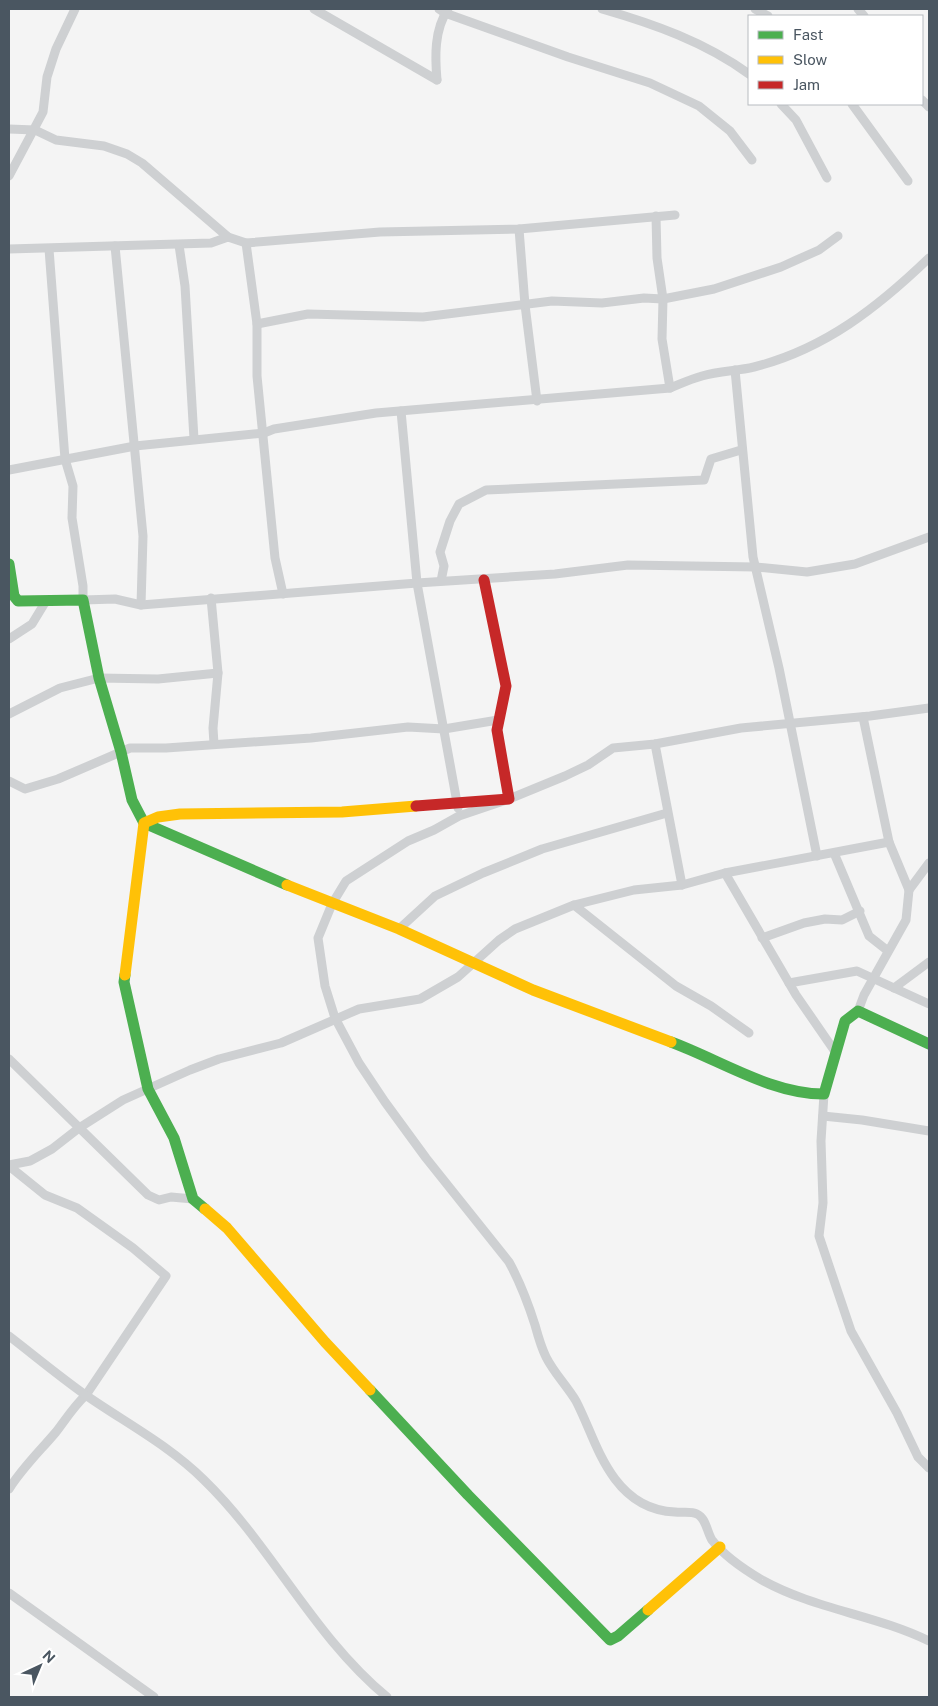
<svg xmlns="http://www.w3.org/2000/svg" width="938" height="1706" font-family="'Public Sans',sans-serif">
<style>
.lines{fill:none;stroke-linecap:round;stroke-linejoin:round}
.street{stroke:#ced0d2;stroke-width:9}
.fast{stroke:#4caf50;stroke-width:11}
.slow{stroke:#ffc107;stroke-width:11}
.jam{stroke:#c62828;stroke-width:11}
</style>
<rect width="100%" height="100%" fill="#f4f4f4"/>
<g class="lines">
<g class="street">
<polyline points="314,9 437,80"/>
<polyline points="439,9 445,13 568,57 650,83 699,106 730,131 752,160"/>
<path d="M602,9C654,24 705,42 749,74"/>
<polyline points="755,9 768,16"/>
<polyline points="858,9 864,16"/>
<path d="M437,80C435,57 434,30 448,9"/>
<polyline points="922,100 929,107"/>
<polyline points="781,104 796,120 827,178"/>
<polyline points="852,104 908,181"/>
<polyline points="9,129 35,130 56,140 104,146 127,154 142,163 228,237"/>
<polyline points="9,176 43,112 47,77 56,49 75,9"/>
<polyline points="656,216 657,258 663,299 662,339 670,388"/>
<polyline points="519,229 525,305 537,401"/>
<polyline points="246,243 257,324 257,376 275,558 283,594"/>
<polyline points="179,245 185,286 194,439"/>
<polyline points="115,246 143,536 141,605"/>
<polyline points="9,249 211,243 228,237 246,243 380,232 519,229 675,215"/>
<polyline points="49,249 65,459 73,486 72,518 83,586 83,600 115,599 141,605 417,583 401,411"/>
<polyline points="257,324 308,314 423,317 552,301 602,303 644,298 663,299 714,289 781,267 819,250 838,236"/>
<polyline points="735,370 753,557 779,668 817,856"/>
<path d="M9,470L135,446L264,433L274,429L376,413L670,388C680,384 691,379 702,376C719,371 737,371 754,367C825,349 878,307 929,258"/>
<polyline points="441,581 444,566 440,552 450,521 459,504 486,490 704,480 711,459 741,450"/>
<polyline points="9,639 32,624 46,601"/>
<path d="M929,708L870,716L741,728L655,744L613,748L588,765L565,776L509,799L459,816L434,830L408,841L346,881L332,904L318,938L325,986L335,1018L359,1063L385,1102L426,1158L509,1262C520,1282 528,1303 535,1325C538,1336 541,1347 546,1357C554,1373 567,1386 576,1401C589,1426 597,1455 615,1479C630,1499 649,1511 675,1512C682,1513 691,1511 697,1514C706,1518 707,1532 712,1540C724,1556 745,1570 762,1580C814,1609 876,1615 929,1641"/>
<polyline points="9,714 60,688 99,678 158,679 218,673 211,598"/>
<polyline points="863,717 889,842"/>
<polyline points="214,744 213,728 218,673"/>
<polyline points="655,744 682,885"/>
<polyline points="9,781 25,789 58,779 130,748 166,748 311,738 408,727 444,729 498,720"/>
<polyline points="458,808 417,583 555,574 628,565 756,567 807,572 855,564 929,537"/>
<polyline points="834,853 869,936 888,951"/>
<polyline points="725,873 796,995 836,1053"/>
<polyline points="574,905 676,986 711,1006 749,1033"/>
<polyline points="399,929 435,896 483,873 542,849 667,813"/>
<polyline points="762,938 804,923 825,919 842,920 860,911"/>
<polyline points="789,983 857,971 929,1004"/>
<polyline points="894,988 929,962"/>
<polyline points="858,1011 864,995 906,920 909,890"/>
<polyline points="9,1059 148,1195 159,1200 171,1197 193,1199"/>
<polyline points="824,1094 821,1141 823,1203 819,1236 851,1331 897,1413 918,1457 929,1468"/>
<polyline points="823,1116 862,1120 929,1131"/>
<polyline points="9,1165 30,1161 52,1149 79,1128 123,1100 190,1070 219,1059 281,1043 359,1009 420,999 458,977 499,940 515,929 574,905 634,890 682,885 725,873 889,842 909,890 929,863"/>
<path d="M9,1166L45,1195L77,1208L133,1248L166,1276L86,1395C74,1406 66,1419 56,1432C40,1451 23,1467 9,1489"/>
<path d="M9,1336C35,1356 60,1377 87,1396C126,1423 170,1446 204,1480C272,1546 313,1636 387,1697"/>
<polyline points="9,1593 154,1697"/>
</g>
<g class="fast">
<polyline points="9,564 14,596 18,601 83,600 99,678 121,752 132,800 144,823 287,885"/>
<polyline points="125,975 124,982 148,1089 174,1138 193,1199 205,1209"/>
<path d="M671,1042C720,1060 771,1094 824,1094L845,1021L858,1011L929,1044"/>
<polyline points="370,1390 468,1495 610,1640 618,1636 648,1610"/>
</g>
<g class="slow">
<polyline points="287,885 399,929 533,990 671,1042"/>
<polyline points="125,975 144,823 158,817 180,814 342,812 416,806"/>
<polyline points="205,1209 227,1228 325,1342 370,1390"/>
<polyline points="648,1610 720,1547"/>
</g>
<polyline class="jam" points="416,806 509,799 497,730 506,686 484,580"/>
</g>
<rect width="938" height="1706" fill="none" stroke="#4a5661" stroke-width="20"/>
<rect x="748" y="15" width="175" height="90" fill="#ffffff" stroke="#b7bbc0"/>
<rect x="758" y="31" width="25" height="8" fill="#4caf50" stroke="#b7bbc0"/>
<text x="793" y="40" font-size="15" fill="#4a5661">Fast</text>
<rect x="758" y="56" width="25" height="8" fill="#ffc107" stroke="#b7bbc0"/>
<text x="793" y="65" font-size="15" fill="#4a5661">Slow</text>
<rect x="758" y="81" width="25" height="8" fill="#c62828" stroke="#b7bbc0"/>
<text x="793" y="90" font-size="15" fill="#4a5661">Jam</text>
<g transform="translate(40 1666) rotate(44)" stroke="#ffffff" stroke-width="4" paint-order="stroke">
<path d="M0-4L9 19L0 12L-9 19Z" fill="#4a5661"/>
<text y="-8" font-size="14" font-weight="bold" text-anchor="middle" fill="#4a5661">N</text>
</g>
</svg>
